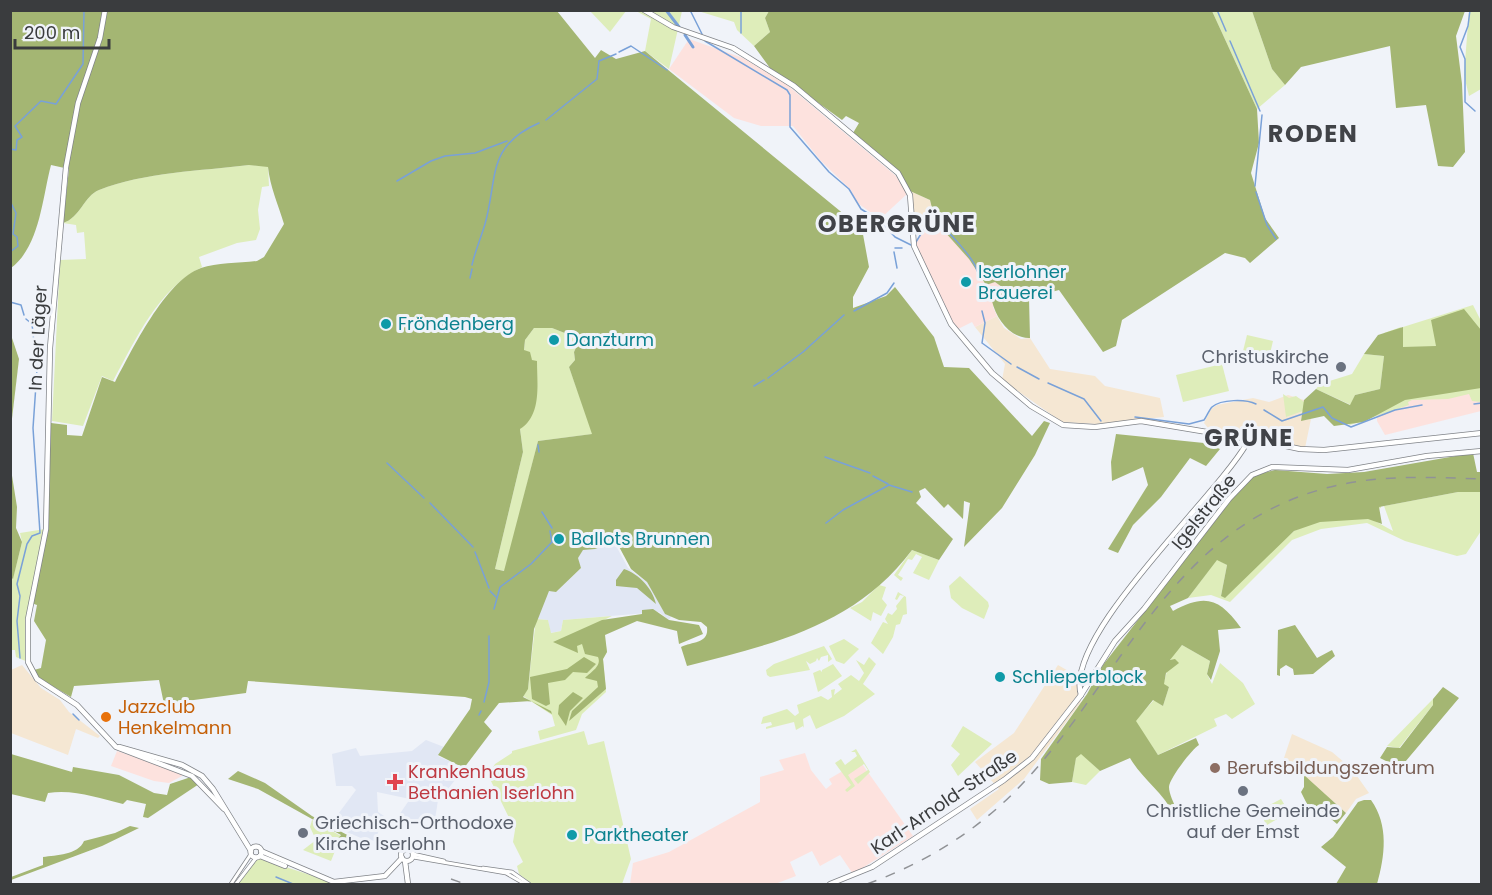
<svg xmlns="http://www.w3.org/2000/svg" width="1492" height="895" font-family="Poppins,sans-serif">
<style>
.commercial{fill:#f5e7d3}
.industrial{fill:#fde2de}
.built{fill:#e1e7f4}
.green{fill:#deedba}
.forest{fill:#a4b673;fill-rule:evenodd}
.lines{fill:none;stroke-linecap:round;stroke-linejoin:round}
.stream{stroke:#79a1d8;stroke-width:1.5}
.canal{stroke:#79a1d8;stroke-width:3}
.minor-casing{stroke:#818489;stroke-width:4.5}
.major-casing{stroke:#818489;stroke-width:6}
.minor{stroke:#fff;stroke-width:3}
.major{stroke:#fff;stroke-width:4.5}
.rail{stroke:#909296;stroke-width:1.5;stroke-dasharray:10 10;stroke-linecap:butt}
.culture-dot{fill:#0f9aa8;stroke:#f0f3f9;stroke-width:2}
.worship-dot{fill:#6b7280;stroke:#f0f3f9;stroke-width:2}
.food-dot{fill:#e8710a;stroke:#f0f3f9;stroke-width:2}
.education-dot{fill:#8d6e63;stroke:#f0f3f9;stroke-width:2}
.health-dot{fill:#e0444e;stroke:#f0f3f9;stroke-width:2}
.labels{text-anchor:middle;stroke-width:6;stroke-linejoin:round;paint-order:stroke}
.culture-label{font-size:18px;fill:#0d838f;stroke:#f0f3f9;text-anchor:start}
.street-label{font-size:18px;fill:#3a3c3e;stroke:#f0f3f9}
.worship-label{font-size:18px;fill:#5b616d;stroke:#f0f3f9;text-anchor:end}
.food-label{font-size:18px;fill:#c56008;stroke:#f0f3f9;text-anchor:start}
.education-label{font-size:18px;fill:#785e54;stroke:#f0f3f9;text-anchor:start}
.health-label{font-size:18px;fill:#be3a42;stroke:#f0f3f9;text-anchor:start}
.district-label{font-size:24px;font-weight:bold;letter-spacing:1.5px;fill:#414348;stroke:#f0f3f9}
</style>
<rect width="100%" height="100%" fill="#f0f3f9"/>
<g class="commercial">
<polygon points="910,191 930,200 933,212 933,218 928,220 928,218 915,236"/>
<polygon points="997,316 1004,328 1021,339 1030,338 1050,369 1095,376 1105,386 1160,398 1164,417 1097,424 1062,422 1002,380 1005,364 975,327"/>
<polygon points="1288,395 1304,400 1301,420 1311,419 1305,448 1254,442 1254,437 1208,428 1204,423 1211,409 1217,405 1253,398 1269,402"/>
<polygon points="22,665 41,688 60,700 69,712 100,736 98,738 76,729 68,755 11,733 11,670"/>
<polygon points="1058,665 1077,676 1081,702 1024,779 977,820 970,809 999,789 975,762 1014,733"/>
<polygon points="1292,734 1332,752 1352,769 1369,793 1356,799 1346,813 1284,758"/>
</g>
<g class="industrial">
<polygon points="689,39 743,58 786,84 896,176 907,194 880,219 856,202 851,190 821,161 793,126 761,126 734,118 669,69"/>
<polygon points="936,222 969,259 985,284 995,282 1002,287 993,307 997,316 975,327 972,322 956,330 954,327 915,244 926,226"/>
<polygon points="1481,388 1481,411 1385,435 1377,421 1377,415 1405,400"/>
<polygon points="117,751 183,773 182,776 169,783 154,781 111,766"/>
<polygon points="805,753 811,770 826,789 832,784 829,779 860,761 913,836 853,874 840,855 820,866 812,851 790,862 796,876 775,884 630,884 633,863 669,852 760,802 760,777 784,770 779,760"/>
</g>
<g class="built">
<polygon points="612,543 615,544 628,568 647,582 665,614 672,615 669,620 659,612 563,620 561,631 550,633 548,620 536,619 549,590 556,592 581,568 577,558 583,550"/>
<polygon points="426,740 444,747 438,756 464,768 445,793 439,794 435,819 400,819 399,815 410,799 377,792 378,812 384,816 375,841 361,838 330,825 356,790 352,786 336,786 332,754 356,748 360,756 412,751"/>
</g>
<g class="green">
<polygon points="590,11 626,11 610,32"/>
<polygon points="636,11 682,11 669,69 645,51 651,19"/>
<polygon points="698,11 769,11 765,18 770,32 754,46 737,30 734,22"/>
<polygon points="1212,11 1252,11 1272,69 1285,85 1257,109"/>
<polygon points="1469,11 1482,11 1481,89 1469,96 1464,75"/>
<path d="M249,165L268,166L269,186L262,187L258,210L260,229L256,240L237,243L199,257L202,267C158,289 136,339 113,381L102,376L83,426L52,421L60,260L86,259L84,232L77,233L76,225L63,223C80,218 84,196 99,190C145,172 201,171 249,165Z"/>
<polygon points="1473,305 1481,321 1481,402 1472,401 1469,394 1448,399 1412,400 1408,402 1409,405 1350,425 1317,406 1286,417 1283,394 1289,398 1296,396 1304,402 1306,399 1358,408 1393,392 1383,353 1384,333 1401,327 1398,335 1403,347 1403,327"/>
<polygon points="534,328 552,328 580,339 574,352 575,360 569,367 593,434 538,441 505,571 495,569 523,452 520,429 532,360 524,351 525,340"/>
<polygon points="1247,335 1273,341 1269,358 1243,351"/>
<polygon points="1364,354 1384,356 1380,389 1355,395 1351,405 1316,389 1320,384 1352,374"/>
<polygon points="1222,364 1229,391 1183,402 1176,375"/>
<polygon points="1382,489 1381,508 1374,509 1375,521 1393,531 1384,506 1458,492 1481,492 1481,531 1466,554 1457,556 1405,541 1367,523 1321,529 1292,540 1230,602 1211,595 1188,598 1217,559 1227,565 1221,596 1294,531"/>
<polygon points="45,529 27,615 28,662 16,657 15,650 11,650 10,576 13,578 22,542 20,533"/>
<polygon points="912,550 939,560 929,580 913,573 922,557 916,554 912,560 908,559 898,575 903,578 901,581 894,575"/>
<polygon points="960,576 988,602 989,606 984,619 962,608 951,598 949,586"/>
<polygon points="879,585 886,587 882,599 887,605 881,616 873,612 871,621 850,608 862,602"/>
<polygon points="898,592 906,597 907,614 903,615 900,624 896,625 893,637 883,654 871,643 883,622 888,624 885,619 888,613 892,615 897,609 896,606 904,596 900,595 897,600 895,599"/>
<polygon points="612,616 602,621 607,652 603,659 606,692 582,714 576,730 540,740 538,731 555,726 552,715 523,696 528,688 536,619 548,620 551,633 561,631 563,620"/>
<polygon points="844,639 859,649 844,664 836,661 829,646"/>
<polygon points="1182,645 1210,661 1207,674 1212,684 1220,663 1243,683 1255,704 1232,719 1226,714 1214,719 1217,726 1158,755 1135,721 1154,700 1163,706 1169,687 1163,685 1172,655"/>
<polygon points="824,646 832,659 828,662 828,655 821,657 819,661 817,658 816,661 810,664 806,661 810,670 770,677 767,675 766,670 774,664"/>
<polygon points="869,657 876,664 863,684 875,694 844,716 816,729 810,715 803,719 804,728 803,726 796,730 794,722 766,729 766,727 772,725 771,722 761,724 763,717 787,709 795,716 799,713 797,705 821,696 828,700 832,697 831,690 835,689 834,695 842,689 838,684 851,675 859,681 864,673 856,660 864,665"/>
<polygon points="833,664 842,676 818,692 813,673 820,670 822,672 822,670"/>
<polygon points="1433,699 1433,705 1399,748 1387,746"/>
<polygon points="963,726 992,744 958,776 951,765 960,754 951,746"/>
<polygon points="584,731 588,745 604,741 631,859 622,884 532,884 519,874 517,866 523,862 513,842 515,830 488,775 495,764 512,753 512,751"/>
<polygon points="856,749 870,772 858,784 854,779 868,770 864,764 848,775 855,786 847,792 845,790 851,785 835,763 841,759 845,765 857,756 855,752 851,752"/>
<polygon points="1081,753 1100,771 1086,785 1072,782 1076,757"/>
<polygon points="1281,799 1289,812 1267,825 1270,834 1263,837 1259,828 1266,825 1260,810"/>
<polygon points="312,820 341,836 331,861 303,850 316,840 310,827"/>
<polygon points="258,858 335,883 335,884 237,884 251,862"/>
</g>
<g class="forest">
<path d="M11,11H557L595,58L601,50L616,59L645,51L862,229L869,267L853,297V308L886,296L895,287L934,337L944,367L969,368L1032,436L1044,421L1050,423L1035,455L1002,508L964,547L970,503L964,501L963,519L948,504L944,508L925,488L919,491L921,497L916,503L953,539L939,560L912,550C856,625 774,644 687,666L681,647C693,641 709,644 707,627L701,622L679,620L665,614L647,582L631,569L616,541L595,549L583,550L578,558L581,568L556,592L549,591L534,629L528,689L523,697L551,711L552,714L531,701L499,703L484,722L492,731L464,768L438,755L470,709L472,699L465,697L248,681L246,693L164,704L159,680L74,686L71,697L37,677L34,670L41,668L46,640L34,621L37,605L31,603L47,529L51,423L67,425V435L82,436L102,377L115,382C132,350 165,281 201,268C217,263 239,263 257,261L264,257L284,224C278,204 270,187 268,167L249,165C201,171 145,172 99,190C84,196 80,218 63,223L69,169L51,165C42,199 40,246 11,268ZM534,328H552L580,339L574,352L575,360L569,367L592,434L538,441L504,571L495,569L523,452L520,429C542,415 537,384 537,361L532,360L530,352L524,350L525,340Z"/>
<path d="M769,11H1212L1257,109L1259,143L1251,173L1265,218L1279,238L1250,263L1245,258L1225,253L1122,320L1116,346L1103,352L1059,290L1029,298L1030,338C1011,339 996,319 992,301L1003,290L1002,287L995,282L986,285L969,259L936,222L930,223L933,212L930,200L910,191L899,173L853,133L859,123L846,116L842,120L770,68L754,46L770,32L765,18Z"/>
<polygon points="1252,11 1465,11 1456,36 1462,84 1465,152 1453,167 1438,166 1426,105 1396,108 1390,46 1301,67 1285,85 1272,69"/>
<polygon points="1464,309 1481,330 1481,388 1405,400 1364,422 1334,426 1324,416 1301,421 1304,400 1316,389 1350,405 1355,395 1380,389 1384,356 1364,354 1378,335 1403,327 1403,347 1436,346 1431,320"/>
<polygon points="11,335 19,359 11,427"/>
<polygon points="1116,434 1204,443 1220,449 1206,466 1190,458 1161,497 1133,525 1118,553 1108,549 1148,485 1143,467 1112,481 1111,462"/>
<path d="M1473,453L1477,472H1481V492H1458L1379,507L1382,524L1368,519L1320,522L1294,531L1225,598L1221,596L1227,565L1217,560L1188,598L1170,606L1173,611C1206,593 1220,599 1241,628L1218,630L1220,651L1211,680L1207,674L1210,661L1182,645L1170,660L1175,659L1179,663L1166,673L1164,684L1169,687L1163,706L1153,700L1136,721L1158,755L1196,738L1199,745C1192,749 1169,779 1169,787C1169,794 1174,803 1176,809L1173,813C1163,792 1142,779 1130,758L1100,771L1081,754L1076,758L1072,782L1049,784L1040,780L1041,759L1087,694L1103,665L1232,499L1255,475L1275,470L1327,474L1364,472Z"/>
<polygon points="10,463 17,507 16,528 22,542 13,579 10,576"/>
<path d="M624,569C639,574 653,589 656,604L637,588L616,586V580Z"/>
<path d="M653,609L669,620L699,625L703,634L679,644L677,631L637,621L605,635L607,652L603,659L606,689L569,721L572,711L598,687L597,681L585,678C591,672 602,666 598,657L585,654L582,644L577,646L578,653L553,642L602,620L642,614V610Z"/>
<polygon points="1295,625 1317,658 1332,650 1335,656 1313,674 1294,675 1293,669 1286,665 1280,669 1280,676 1277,675 1278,630"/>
<polygon points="584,657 596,664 587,673 573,672 565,680 548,683 550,704 546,706 532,699 530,677 567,669"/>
<polygon points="1443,687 1459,698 1400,768 1380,758 1387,747 1400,748 1433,705 1433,699"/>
<polygon points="573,692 583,698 570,711 566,726 558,714 559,705"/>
<path d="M11,754L72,772L73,767L119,775L154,793L167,795L170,784L191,777L199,784L148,818L143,817L146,804L127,800L123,804C98,798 74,789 48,793L45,802L11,794Z"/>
<polygon points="238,771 265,783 312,816 364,844 360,844 362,847 337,840 341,835 330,829 258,789 228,779"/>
<polygon points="1304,775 1346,813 1337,824 1315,805 1308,806 1301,792 1304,787"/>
<path d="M1364,800H1371C1389,825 1385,856 1377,884H1336L1346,867L1321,847L1333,837L1358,802Z"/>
<path d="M130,826L139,828L102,846L11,880V877L43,865V857C56,855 78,855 84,841L115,833Z"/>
</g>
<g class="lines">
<g class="stream">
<polyline points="690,10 702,34"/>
<polyline points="1217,10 1226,31"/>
<polyline points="1470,10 1468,26 1460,47 1465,59 1465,102 1475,111"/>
<polyline points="741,33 741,10"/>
<path d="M705,41L787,90L790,95V127L829,172L849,189L861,209L880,221L895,237L911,245L916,242L927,224L935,221C946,228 975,259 977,271"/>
<polyline points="1230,41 1260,111"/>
<polyline points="619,52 631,46 667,70"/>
<polyline points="546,120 597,79 599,61 616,54"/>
<polyline points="10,149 16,150 17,140 22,137 15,126 41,101 56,104 83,64 84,10"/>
<polyline points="10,181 10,191"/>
<polyline points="397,181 431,161 445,156 475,153 507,141"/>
<polyline points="1255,186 1262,115"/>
<polyline points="1256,192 1267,225 1276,239"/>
<polyline points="10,201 16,213 13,234 17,237 18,246 10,252"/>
<polyline points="895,248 902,248"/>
<polyline points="894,252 897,268"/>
<path d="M472,265C475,251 481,238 485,224C498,178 486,146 539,123"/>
<polyline points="470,278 472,269"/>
<polyline points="10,302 21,305 24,315"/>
<polyline points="854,311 887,293 894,283"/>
<polyline points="982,311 985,323 982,343 1011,364"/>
<polyline points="1017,367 1039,379"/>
<polyline points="768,378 803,352 844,315"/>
<polyline points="1048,383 1084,399 1101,421"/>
<polyline points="754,386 764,380"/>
<polyline points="1474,404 1482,403"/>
<polyline points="1264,410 1282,421 1323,407 1332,418 1351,427 1395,410 1422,405"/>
<path d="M1135,417L1189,424L1204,420C1207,416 1209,410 1212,407C1221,399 1246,399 1256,404"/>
<polyline points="538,445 539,452"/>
<polyline points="825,457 870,473"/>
<polyline points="387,463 424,498"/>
<polyline points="873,476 888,484"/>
<polyline points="430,503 473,547"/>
<polyline points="542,512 552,528"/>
<polyline points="826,523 843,510 889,485 912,492"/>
<polyline points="550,531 552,542"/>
<polyline points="475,552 489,588"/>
<polyline points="490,591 496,597"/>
<polyline points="494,609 500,587 531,564 552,542 559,539"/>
<polyline points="20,658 17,621 20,596 17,584 27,544 32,536 40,533 33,428 37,370 32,324 26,319"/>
<polyline points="484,702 489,682 489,636"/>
<polyline points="73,714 79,720"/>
<polyline points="479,715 481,711"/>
<polyline points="276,877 293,884"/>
</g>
<g class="canal">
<polyline points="666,10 679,27"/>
<polyline points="685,35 693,47"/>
</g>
<g class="minor-casing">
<g id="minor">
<polyline points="413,854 444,861"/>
<polyline points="413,857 506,873 525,884"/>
<polyline points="483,868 512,872 529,884"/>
<polyline points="231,884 251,854"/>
<polyline points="236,884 256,858"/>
</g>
</g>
<g class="major-casing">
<g id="major">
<polyline points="105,10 100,38 78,103 66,167 50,348 46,529 28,619 28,662 37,679 77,705 116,747 192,776 224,809"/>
<polyline points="644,10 673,27 733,48 794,86 898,173 910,195 914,246 951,324 992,373 1031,406 1063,425 1095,427 1141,421 1243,438"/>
<circle cx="1248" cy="438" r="5"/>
<polyline points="1253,439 1300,449 1324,450 1482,433"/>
<path d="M1081,695C1063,636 1216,498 1247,443"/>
<polyline points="119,747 182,765 202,776 213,789 251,851"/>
<circle cx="256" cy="852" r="5.5"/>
<circle cx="407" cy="855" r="6"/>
<polyline points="261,851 334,882 385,876 402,858"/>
<polyline points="260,856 285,866"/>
<polyline points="405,861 408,884"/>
<polyline points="830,884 872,867 1004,780 1032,758 1081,695 1115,641 1144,609 1229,499 1252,475 1272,467 1348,470 1427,456 1482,451"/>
</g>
</g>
<use href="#minor" class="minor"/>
<use href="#major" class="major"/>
<g class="rail">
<polyline points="451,879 465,884"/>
<path d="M867,884C926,863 982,828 1025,781C1121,678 1171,533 1319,490C1373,474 1426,477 1482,479"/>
</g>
</g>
<g class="culture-dot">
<circle cx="966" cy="282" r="6"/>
<circle cx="386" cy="324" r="6"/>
<circle cx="554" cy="340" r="6"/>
<circle cx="559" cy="539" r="6"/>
<circle cx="1000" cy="677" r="6"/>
<circle cx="572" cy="835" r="6"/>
</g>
<g class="worship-dot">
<circle cx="1341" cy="367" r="6"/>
<circle cx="1243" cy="791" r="6"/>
<circle cx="303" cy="833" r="6"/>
</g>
<circle class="food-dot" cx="106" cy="717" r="6"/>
<circle class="education-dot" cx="1215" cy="768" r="6"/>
<path class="health-dot" d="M392 773h6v6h6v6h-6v6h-6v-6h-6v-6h6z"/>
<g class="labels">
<g class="culture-label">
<text x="978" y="278">Iserlohner<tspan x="978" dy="21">Brauerei</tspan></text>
<text x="398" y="330">Fröndenberg</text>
<text x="566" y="346">Danzturm</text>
<text x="571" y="545">Ballots Brunnen</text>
<text x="1012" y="683">Schlieperblock</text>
<text x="584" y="841">Parktheater</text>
</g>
<g class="street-label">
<text transform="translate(38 338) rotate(-87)" y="6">In der Läger</text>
<text transform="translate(1204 512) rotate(-51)" y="6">Igelstraße</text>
<text transform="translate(944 802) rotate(-34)" y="6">Karl-Arnold-Straße</text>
</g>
<g class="worship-label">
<text x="1329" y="363">Christuskirche<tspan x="1329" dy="21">Roden</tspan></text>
<text x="1243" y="817" text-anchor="middle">Christliche Gemeinde<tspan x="1243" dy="21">auf der Emst</tspan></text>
<text x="315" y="829" text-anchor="start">Griechisch-Orthodoxe<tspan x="315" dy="21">Kirche Iserlohn</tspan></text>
</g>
<g class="food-label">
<text x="118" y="713">Jazzclub<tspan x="118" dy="21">Henkelmann</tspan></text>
</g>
<g class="education-label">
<text x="1227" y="774">Berufsbildungszentrum</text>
</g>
<g class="health-label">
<text x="408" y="778">Krankenhaus<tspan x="408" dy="21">Bethanien Iserlohn</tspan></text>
</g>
<g class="district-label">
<text x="1313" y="142">RODEN</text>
<text x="897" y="232">OBERGRÜNE</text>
<text x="1249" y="446">GRÜNE</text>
</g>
</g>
<rect width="1492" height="895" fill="none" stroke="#3a3c3e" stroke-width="24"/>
<path d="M15 39v9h94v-9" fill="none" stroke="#3a3c3e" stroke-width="3"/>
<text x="24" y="39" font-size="18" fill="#3a3c3e" stroke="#f0f3f9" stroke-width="4.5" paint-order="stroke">200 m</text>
</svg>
